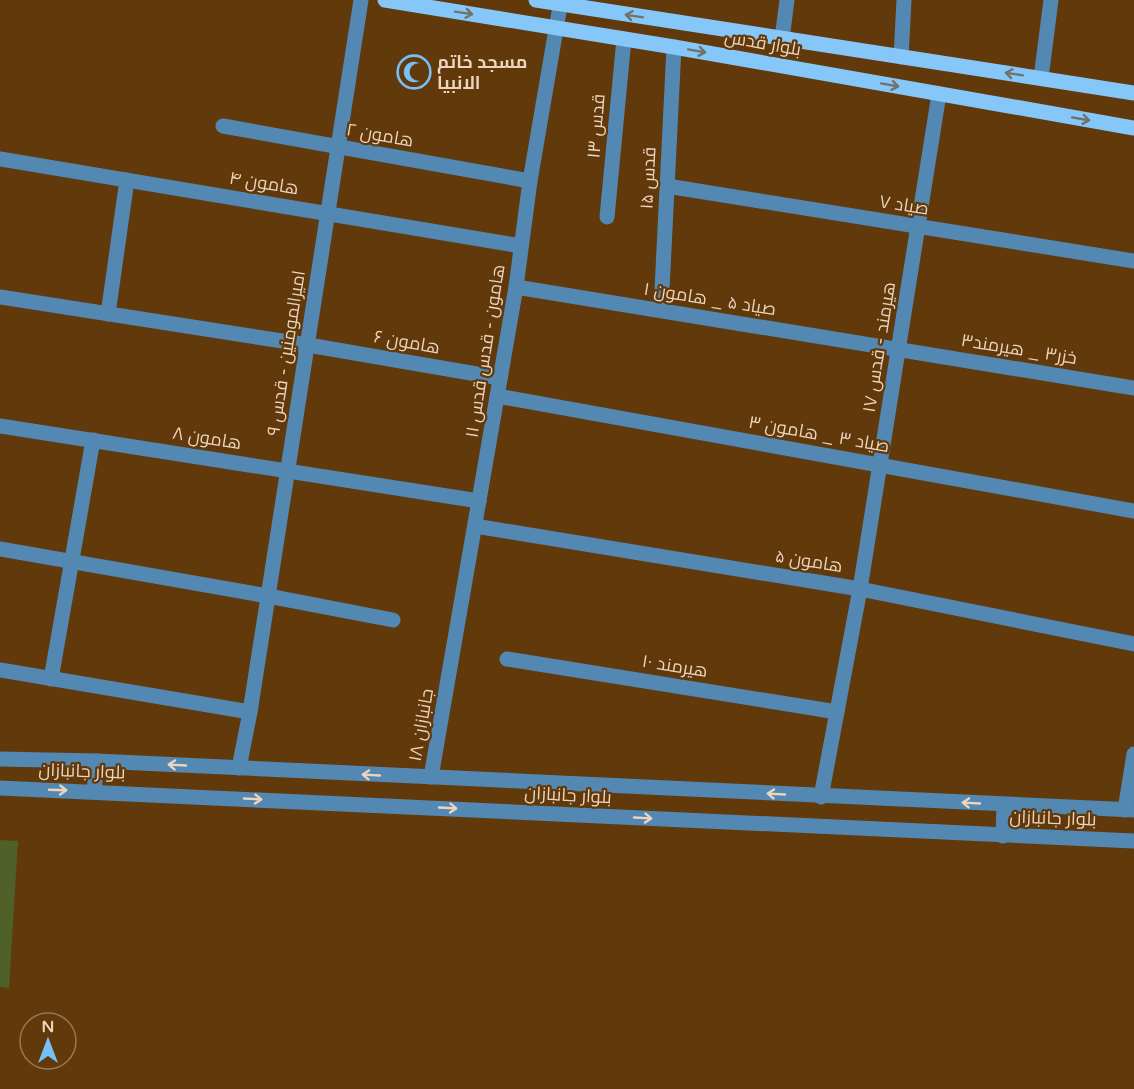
<svg xmlns="http://www.w3.org/2000/svg" width="1134" height="1089" font-family="'Varela Round',Cairo,sans-serif">
<style>
.grass{fill:#4f6029}
.lines{fill:none;stroke-linecap:round;stroke-linejoin:round}
.minor{stroke:#5288b2;stroke-width:15}
.major{stroke:#86c7fa;stroke-width:15}
.oneway{stroke:#70726b}
.oneway2{stroke:#ecd4be}
.labels{text-anchor:middle;stroke-width:4.5;stroke-linejoin:round;paint-order:stroke}
.street-label{font-size:18px;fill:#ecd4be;stroke:#61390b}
.poi-label{font-size:18px;font-weight:bold;fill:#ecd4be;stroke:#61390b;text-anchor:start}
</style>
<rect width="100%" height="100%" fill="#61390b"/>
<polygon class="grass" points="0,840 18,841 9,988 0,987"/>
<g class="lines">
<g class="minor">
<polyline points="782,39 787,0"/>
<polyline points="901,57 904,0"/>
<polyline points="1041,78 1051,0"/>
<polyline points="223,126 530,181"/>
<polyline points="0,159 521,246"/>
<polyline points="667,186 1134,261"/>
<polyline points="607,217 624,39"/>
<polyline points="516,287 1134,388"/>
<polyline points="0,297 308,345 500,378"/>
<polyline points="661,310 674,47"/>
<polyline points="108,314 127,180"/>
<polyline points="497,396 1134,511"/>
<polyline points="0,426 479,501"/>
<polyline points="475,526 860,589 1134,644"/>
<polyline points="0,549 268,596 393,620"/>
<polyline points="507,659 837,712"/>
<polyline points="0,670 250,712"/>
<polyline points="51,679 93,440"/>
<polyline points="0,759 97,761 1134,810"/>
<polyline points="239,768 250,712 361,0"/>
<polyline points="431,777 516,287 530,181 561,0"/>
<polyline points="0,788 1134,841"/>
<polyline points="94,791 97,761"/>
<polyline points="821,797 860,589 939,94"/>
<polyline points="1125,810 1134,754"/>
<polyline points="1003,836 1004,805"/>
</g>
<g class="major">
<polyline points="385,0 674,47 1134,128"/>
<polyline points="536,0 1134,93"/>
</g>
</g>
<defs><path id="oneway-shaft" d="M-6 0H5M1.5-3L5.5 0L1.5 3" fill="none" stroke-width="1.6" stroke-linecap="round" stroke-linejoin="round" transform="scale(1.5)"/></defs>
<g class="oneway">
<use href="#oneway-shaft" transform="translate(464 13) rotate(9)"/>
<use href="#oneway-shaft" transform="translate(634 16) rotate(-171)"/>
<use href="#oneway-shaft" transform="translate(697 51) rotate(10)"/>
<use href="#oneway-shaft" transform="translate(1014 74) rotate(-171)"/>
<use href="#oneway-shaft" transform="translate(890 85) rotate(10)"/>
<use href="#oneway-shaft" transform="translate(1081 119) rotate(10)"/>
</g>
<g class="oneway2">
<use href="#oneway-shaft" transform="translate(177 765) rotate(-177)"/>
<use href="#oneway-shaft" transform="translate(371 775) rotate(-177)"/>
<use href="#oneway-shaft" transform="translate(58 790) rotate(2)"/>
<use href="#oneway-shaft" transform="translate(776 794) rotate(-177)"/>
<use href="#oneway-shaft" transform="translate(253 799) rotate(3)"/>
<use href="#oneway-shaft" transform="translate(971 803) rotate(-177)"/>
<use href="#oneway-shaft" transform="translate(448 808) rotate(3)"/>
<use href="#oneway-shaft" transform="translate(643 818) rotate(3)"/>
</g>
<defs>
<g id="mosque-ring" transform="scale(1.725)"><circle r="9.5" fill="#61390b" stroke="#77bff7" stroke-width="1.5"/><path d="M3.5-4.9A6 6 0 1 0 3.5 4.9A5 5 0 1 1 3.5-4.9Z" fill="#77bff7"/></g>
</defs>
<g fill-rule="evenodd">
<use href="#mosque-ring" x="414" y="72"/>
</g>
<g class="labels">
<g class="street-label">
<text transform="translate(763 43) rotate(10)" y="6">بلوار قدس</text>
<text transform="translate(596 126) rotate(-85)" y="6">قدس ۱۳</text>
<text transform="translate(380 135) rotate(10)" y="6">هامون ۲</text>
<text transform="translate(648 178) rotate(-87)" y="6">قدس ۱۵</text>
<text transform="translate(264 183) rotate(9)" y="6">هامون ۴</text>
<text transform="translate(904 205) rotate(9)" y="6">صیاد ۷</text>
<text transform="translate(710 299) rotate(9)" y="6">صیاد ۵ _ هامون ۱</text>
<text transform="translate(407 342) rotate(10)" y="6">هامون ۶</text>
<text transform="translate(879 347) rotate(-81)" y="6">هیرمند - قدس ۱۷</text>
<text transform="translate(1019 349) rotate(9)" y="6">خزر۳ _ هیرمند۳</text>
<text transform="translate(485 351) rotate(-81)" y="6">هامون - قدس قدس ۱۱</text>
<text transform="translate(286 353) rotate(-81)" y="6">امیرالمومنین - قدس ۹</text>
<text transform="translate(819 434) rotate(10)" y="6">صیاد ۳ _ هامون ۳</text>
<text transform="translate(207 438) rotate(9)" y="6">هامون ۸</text>
<text transform="translate(809 561) rotate(9)" y="6">هامون ۵</text>
<text transform="translate(675 666) rotate(9)" y="6">هیرمند ۱۰</text>
<text transform="translate(421 725) rotate(-80)" y="6">جانبازان ۱۸</text>
<text transform="translate(82 771) rotate(2)" y="6">بلوار جانبازان</text>
<text transform="translate(568 795) rotate(3)" y="6">بلوار جانبازان</text>
<text transform="translate(1053 818) rotate(2)" y="6">بلوار جانبازان</text>
</g>
<g class="poi-label">
<text x="437" y="68">مسجد خاتم<tspan x="437" dy="21">الانبیا</tspan></text>
</g>
</g>
<g transform="translate(48 1041)"><circle r="28" fill="#61390b" stroke="#997753" stroke-width="1.5"/>
<path d="M0-4.5L10 22L0 15L-10 22Z" fill="#77bff7"/>
<text y="-9" font-size="16" font-weight="bold" text-anchor="middle" fill="#ecd4be">N</text>
</g>
</svg>
